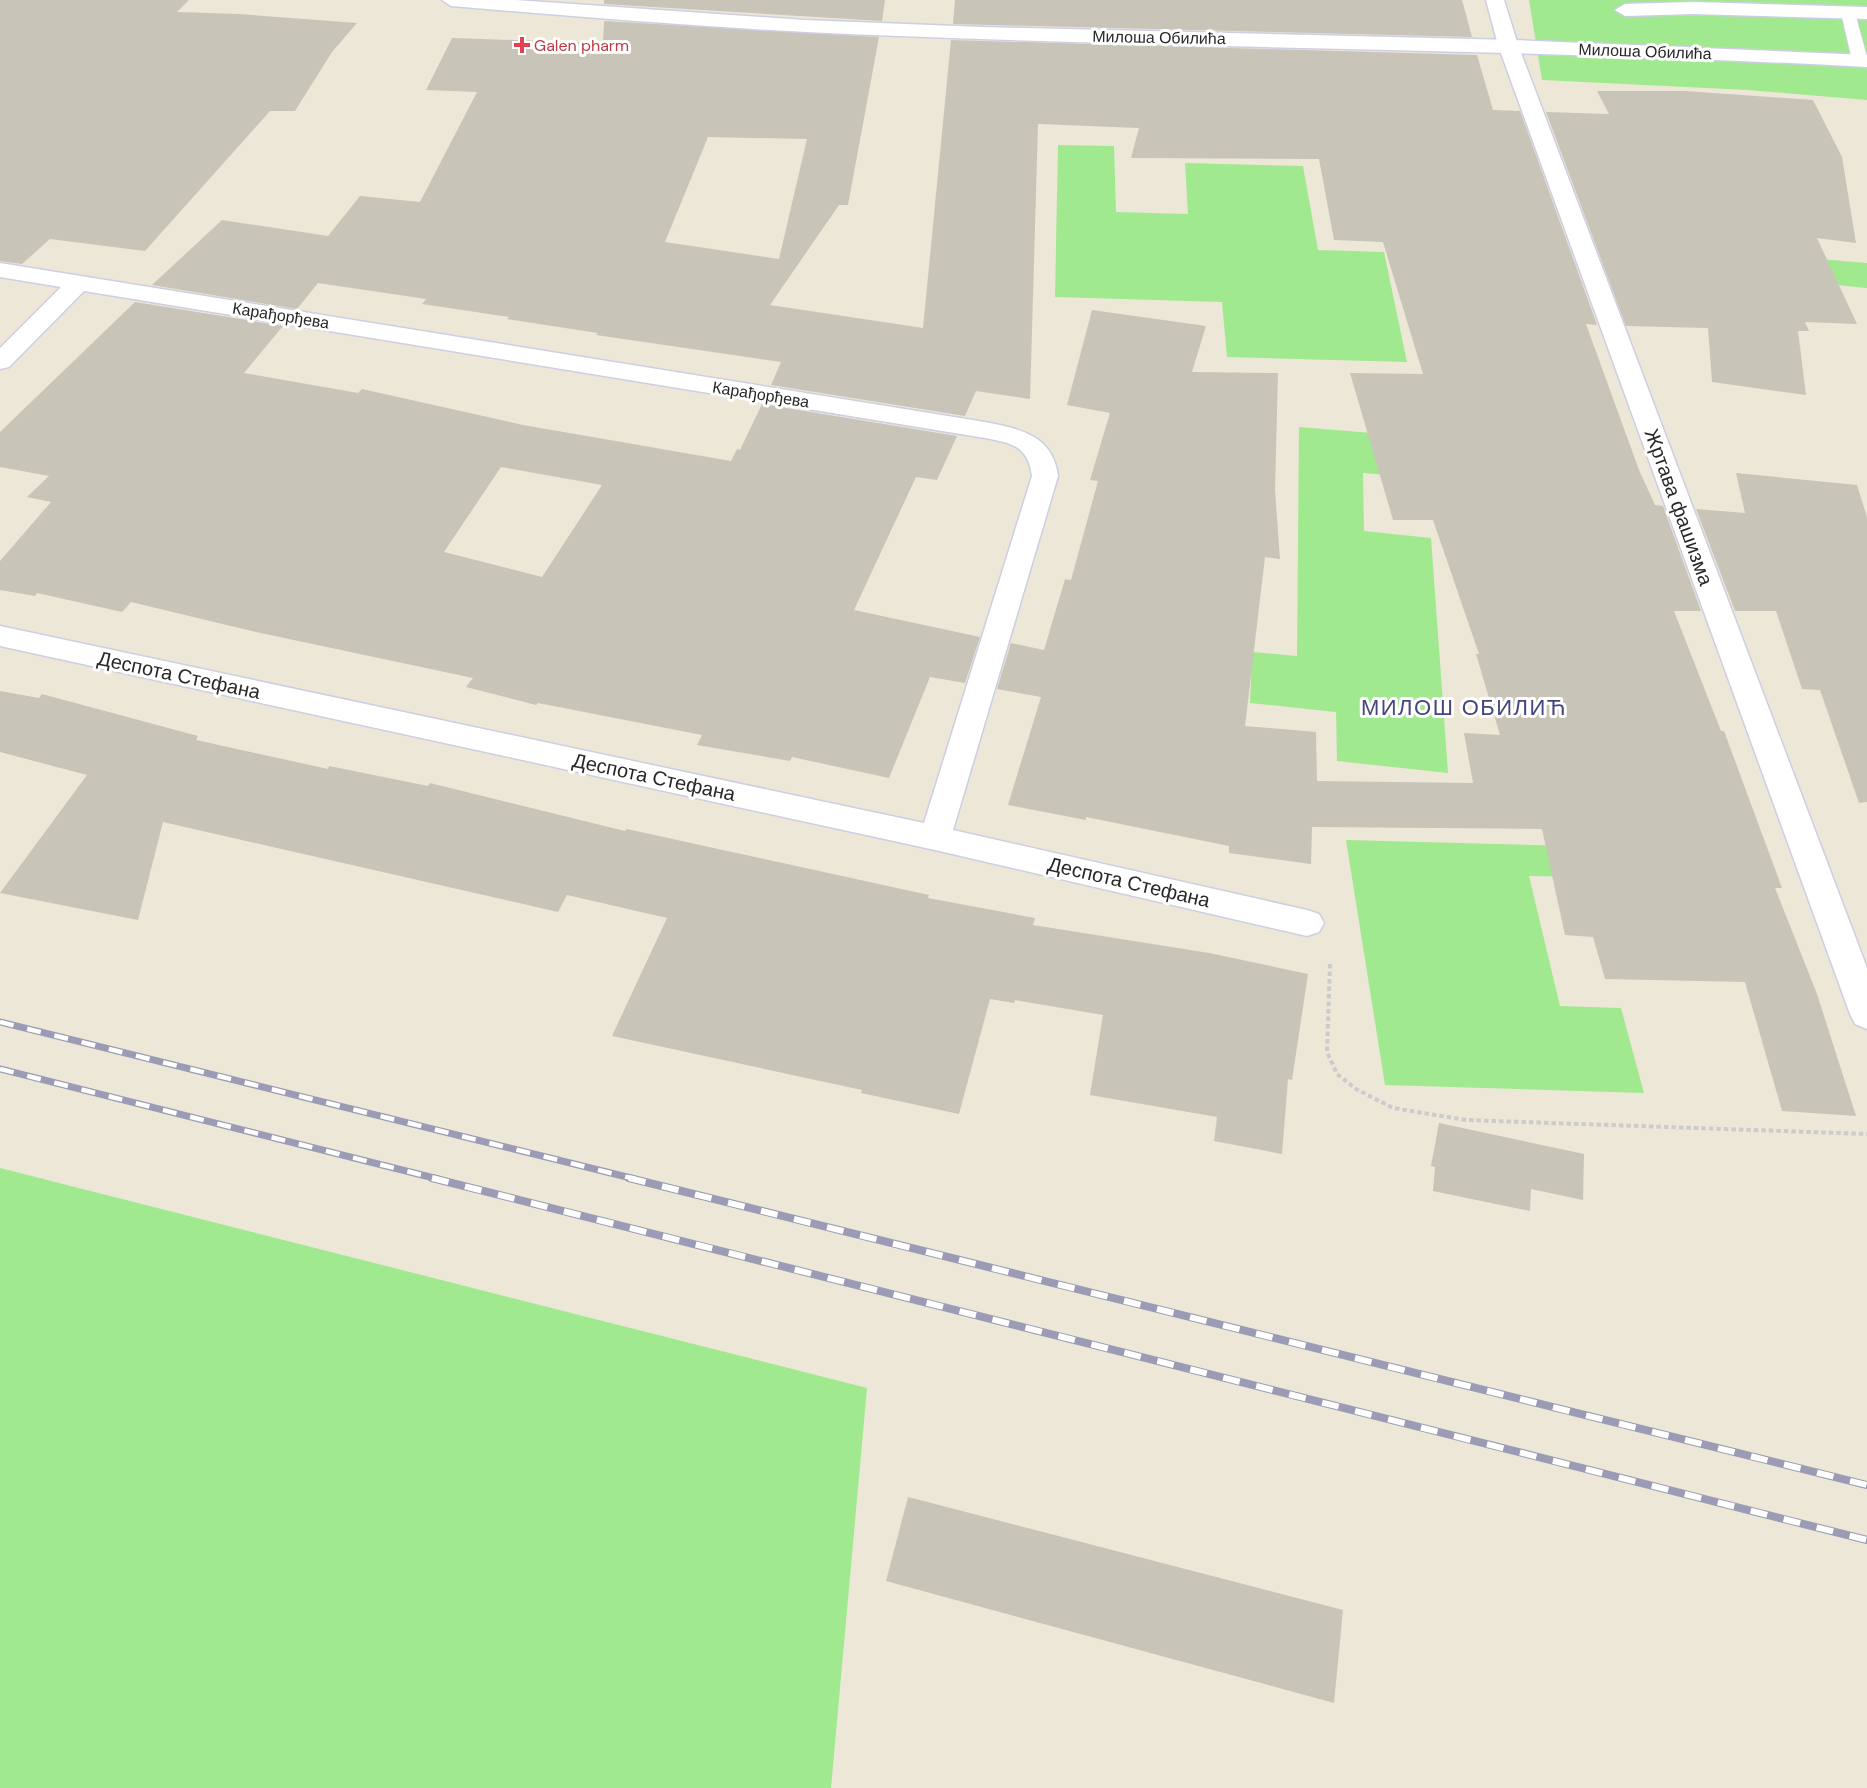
<svg xmlns="http://www.w3.org/2000/svg" width="1867" height="1788" font-family="'DM Sans',sans-serif">
<style>
.green{fill:#a0e98f}
.building{fill:#c8c4b8;fill-rule:evenodd}
.lines{fill:none;stroke-linecap:round;stroke-linejoin:round}
.lane-casing{stroke:#cecee3;stroke-width:2}
.street-casing{stroke:#cecee3;stroke-width:3}
.secondary-casing{stroke:#cecee3;stroke-width:3}
.path{stroke:#cbcbcb;stroke-width:4;stroke-dasharray:4.5 3;stroke-linecap:butt}
.lane{fill:#fff;fill-rule:evenodd}
.street{fill:#fff;fill-rule:evenodd}
.secondary{fill:#fff;fill-rule:evenodd}
.rail-far1-casing{stroke:#9b9bb5;stroke-width:7}
.rail-casing{stroke:#9b9bb5;stroke-width:8}
.rail-far1{stroke:#fff;stroke-width:4.5;stroke-dasharray:14;stroke-linecap:butt}
.rail{stroke:#fff;stroke-width:6;stroke-dasharray:17;stroke-linecap:butt}
.health-dot{fill:#e0444e;stroke:#fff;stroke-width:2}
.labels{text-anchor:middle;stroke-width:6;stroke-linejoin:round;paint-order:stroke}
.far-street-label{font-size:16px;fill:#282828;stroke:#fff}
.far-health-label{font-size:16px;fill:#be3a42;stroke:#fff;text-anchor:start}
.street-label{font-size:20px;fill:#282828;stroke:#fff}
.quarter-label{font-size:22px;letter-spacing:1.5px;fill:#45467d;stroke:#fff}
</style>
<rect width="100%" height="100%" fill="#ede7d8"/>
<g class="green">
<polygon points="1529,0 1867,0 1867,100 1748,90 1542,80"/>
<polygon points="1058,145 1114,146 1116,212 1188,214 1185,163 1303,166 1318,250 1384,252 1407,362 1227,357 1222,302 1055,297"/>
<polygon points="1750,253 1867,263 1867,288 1756,277"/>
<polygon points="1299,427 1420,437 1423,478 1363,473 1364,531 1431,538 1448,773 1337,761 1336,712 1250,703 1252,652 1297,656"/>
<polygon points="1346,840 1575,846 1583,877 1529,876 1560,1006 1621,1008 1644,1093 1385,1085"/>
<polygon points="0,1168 867,1388 831,1788 0,1788"/>
</g>
<g class="building">
<polygon points="0,0 189,0 177,12 239,14 357,23 332,52 295,111 270,111 145,251 50,239 22,264 0,261"/>
<polygon points="604,0 885,0 882,21 604,4"/>
<polygon points="955,0 1462,0 1472,37 953,24"/>
<path d="M604,21L879,37L848,205H839L770,305L923,328L951,40L1477,55L1493,110L1520,111L1597,325L1586,324L1639,470L1655,505L1663,506L1701,611H1674L1721,731H1724L1782,888H1775L1817,994L1856,1116L1782,1111L1745,982L1605,979L1593,937L1565,935L1542,829L1312,827L1311,864L1229,853V846L1086,817V820L1008,805L1041,697L997,689L1011,643L1044,650L1065,579L1071,580L1098,481L1090,480L1110,413L1067,405L1092,310L1206,326L1192,372L1278,373L1275,490L1280,559L1265,557L1245,726L1316,732L1317,781L1473,783L1464,733L1500,735L1476,654H1479L1433,520H1393L1350,373L1423,374L1383,242L1334,240L1319,159L1131,158L1139,128L1038,124L1030,399L976,391L965,416L771,385L781,362L596,335L598,333L507,319L509,317L422,304L426,299L318,283L297,309L152,285L222,220L328,236L360,196L420,202L477,92L426,90L452,38L603,43ZM708,137L807,139L779,259L665,242Z"/>
<polygon points="1597,91 1686,91 1813,100 1842,157 1856,243 1817,238 1857,324 1805,322 1809,331 1798,331 1806,395 1712,382 1708,328 1626,326 1546,112 1609,114"/>
<path d="M135,302L283,326L244,373L358,393L362,389L523,425L731,461L737,449L740,450L762,404L957,436L937,480L916,477L854,610L980,637L965,683L930,677L889,778L792,757L790,761L697,745L702,735L538,703L536,705L466,687L473,678L256,632L131,602L122,612L37,593L35,596L0,590V561L51,502L27,497L49,476L0,467V432ZM501,467L602,485L542,577L444,552Z"/>
<polygon points="1736,473 1857,485 1867,517 1867,802 1859,803 1820,690 1802,689 1776,611 1735,611 1696,509 1745,513"/>
<polygon points="0,691 39,698 42,694 198,736 196,740 328,769 329,766 428,786 430,783 625,831 627,829 929,895 928,898 1035,918 1033,925 1209,953 1308,974 1292,1080 1288,1079 1282,1154 1214,1141 1217,1117 1090,1095 1103,1015 1015,1000 1014,1003 990,999 959,1114 861,1093 862,1090 612,1036 667,918 567,895 558,912 163,822 138,920 0,893 87,775 0,752"/>
<polygon points="1439,1123 1584,1154 1583,1200 1531,1189 1530,1211 1433,1191 1435,1167 1431,1166"/>
<polygon points="908,1497 1343,1610 1334,1703 886,1581"/>
</g>
<g class="lines">
<g class="lane-casing">
<polygon id="lane" points="1848,9 1855,13 1867,57 1865,63 1855,63 1852,60 1841,13"/>
</g>
<g class="street-casing">
<g id="street">
<polygon points="1486,0 1504,0 1518,45 1867,968 1867,1029 1855,1024 1850,1014 1498,45"/>
<polygon points="1693,2 1867,7 1867,19 1693,14 1625,16 1615,10 1625,4"/>
<path d="M0,263L985,422C1020,429 1053,435 1058,476L953,830L1307,910L1319,914L1324,923L1319,932L1307,936L935,850L0,646V626L924,823L1032,476C1028,446 1012,443 985,438L84,291L9,367L0,369V348L61,287L0,277Z"/>
</g>
</g>
<g class="secondary-casing">
<path id="secondary" d="M442,0H516L805,20L982,27L1513,40L1867,55V67C1514,48 1160,49 806,32C688,26 569,16 451,6Z"/>
</g>
<polyline class="path" points="1330,964 1327,1052 1337,1074 1356,1089 1393,1108 1466,1120 1867,1134"/>
<use href="#lane" class="lane"/>
<use href="#street" class="street"/>
<use href="#secondary" class="secondary"/>
<g class="rail-far1-casing">
<g id="rail-far1">
<polyline points="0,1022 635,1179"/>
<polyline points="0,1069 438,1179"/>
</g>
</g>
<g class="rail-casing">
<g id="rail">
<polyline points="432,1178 1867,1540"/>
<polyline points="629,1178 1867,1485"/>
</g>
</g>
<use href="#rail-far1" class="rail-far1"/>
<use href="#rail" class="rail"/>
</g>
<path class="health-dot" d="M519 36h6v6h6v6h-6v6h-6v-6h-6v-6h6z"/>
<g class="labels">
<g class="far-street-label">
<text transform="translate(1159 37) rotate(1)" y="6">Милоша Обилића</text>
<text transform="translate(1645 51) rotate(2)" y="6">Милоша Обилића</text>
<text transform="translate(281 315) rotate(9)" y="6">Карађорђева</text>
<text transform="translate(761 394) rotate(9)" y="6">Карађорђева</text>
</g>
<g class="far-health-label">
<text x="534" y="51">Galen pharm</text>
</g>
<g class="street-label">
<text transform="translate(1679 507) rotate(70)" y="7">Жртава фашизма</text>
<text transform="translate(179 675) rotate(12)" y="7">Деспота Стефана</text>
<text transform="translate(654 777) rotate(12)" y="7">Деспота Стефана</text>
<text transform="translate(1129 882) rotate(13)" y="7">Деспота Стефана</text>
</g>
<g class="quarter-label">
<text x="1464" y="715">МИЛОШ ОБИЛИЋ</text>
</g>
</g>
</svg>
